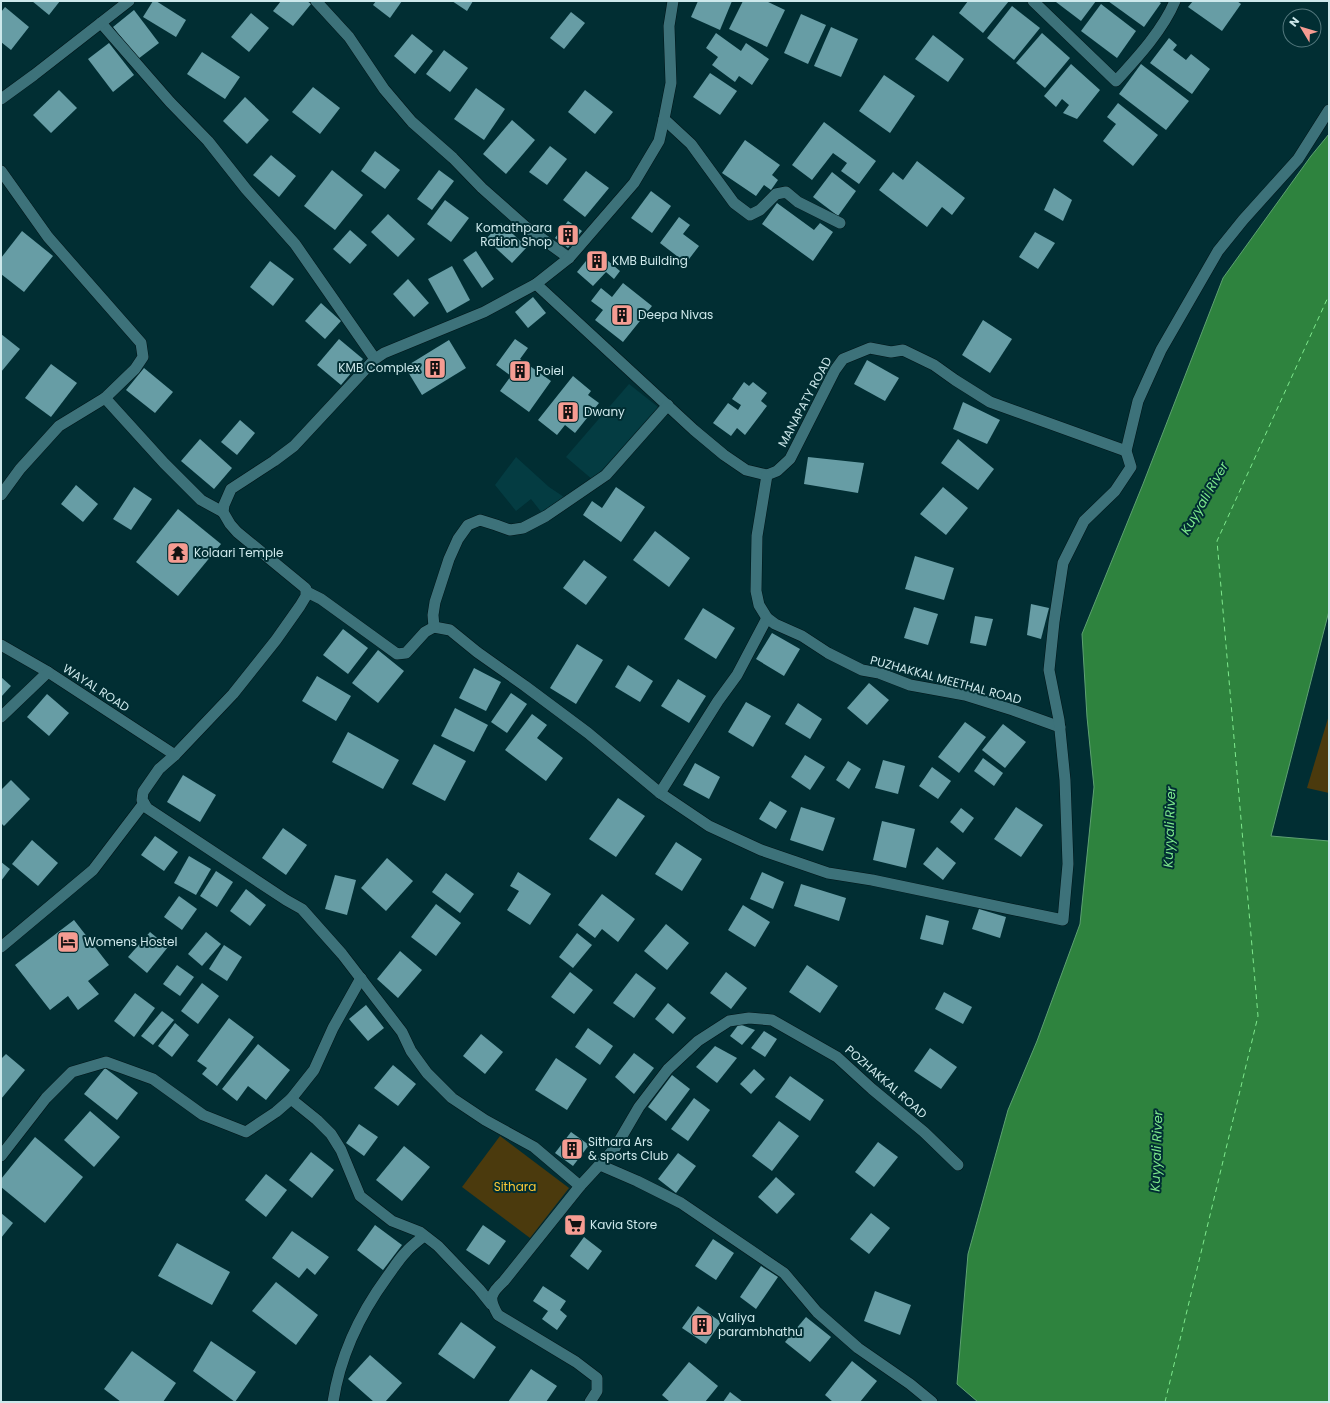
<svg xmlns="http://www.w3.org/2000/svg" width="1330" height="1403" font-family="Poppins,sans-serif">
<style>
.built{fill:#043c42}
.green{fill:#4b3a0d}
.water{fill:#2e833e;stroke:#5ea172}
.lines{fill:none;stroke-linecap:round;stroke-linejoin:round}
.ferry{stroke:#7de88c;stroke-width:1;stroke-dasharray:5 4;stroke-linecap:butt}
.building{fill:#679da5}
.minor-casing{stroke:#001518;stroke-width:12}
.minor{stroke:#3d727a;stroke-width:11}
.labels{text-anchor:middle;stroke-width:4;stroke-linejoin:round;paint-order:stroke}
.poi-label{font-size:12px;fill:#cde8eb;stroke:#012e33;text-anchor:start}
.street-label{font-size:12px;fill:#cde8eb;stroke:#012e33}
.park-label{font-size:12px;fill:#fdc835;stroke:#012e33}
.water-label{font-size:13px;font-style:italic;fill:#7de88c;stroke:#012e33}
</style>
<rect width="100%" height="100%" fill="#012e33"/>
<g class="built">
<polygon points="629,384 658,407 593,480 566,457"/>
<polygon points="516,457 549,487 564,497 542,513 531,499 516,511 495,485"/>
</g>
<g class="green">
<polygon points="1329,715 1329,793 1307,788"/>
<polygon points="500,1136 569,1188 530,1238 462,1187"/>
</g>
<polygon class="water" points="1329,134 1329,611 1271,836 1329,841 1329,1402 978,1402 957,1384 968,1254 1008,1110 1037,1041 1080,924 1094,787 1087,717 1082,634 1143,484 1223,278 1311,156"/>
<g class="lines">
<polyline class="ferry" points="1165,1402 1258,1016 1217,541 1329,295"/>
</g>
<g class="building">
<polygon points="32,1 60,1 49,15"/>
<polygon points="153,1 156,1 186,20 176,37 143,17"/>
<polygon points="281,1 307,1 311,4 293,26 273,11"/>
<polygon points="376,1 402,1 390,18 373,5"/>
<polygon points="452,1 473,1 467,11"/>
<polygon points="698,1 732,1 720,30 691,17"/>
<polygon points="743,1 766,1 785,10 767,47 729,29"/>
<polygon points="968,1 1009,1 983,33 959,13"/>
<polygon points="1057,1 1096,1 1081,21 1056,2"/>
<polygon points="1108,1 1158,1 1161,3 1144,27"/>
<polygon points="1193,1 1237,1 1241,4 1222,31 1188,7"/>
<polygon points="1101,4 1136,31 1117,58 1081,31"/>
<polygon points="1012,6 1040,28 1014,60 987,38"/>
<polygon points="5,7 29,27 11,50 1,42 1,12"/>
<polygon points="134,10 159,43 138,59 113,27"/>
<polygon points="571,12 585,23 564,49 550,38"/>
<polygon points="251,13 269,28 249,52 231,37"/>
<polygon points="801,14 826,25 808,64 784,53"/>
<polygon points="831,27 858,39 841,77 814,66"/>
<polygon points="716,33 741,51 746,43 769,59 752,85 739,76 735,82 712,65 718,57 706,48"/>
<polygon points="1042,33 1070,58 1045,88 1016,63"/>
<polygon points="412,34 433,51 415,74 394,56"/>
<polygon points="933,35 964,59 948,82 915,59"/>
<polygon points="1169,38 1177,45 1173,50 1186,60 1191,54 1210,69 1192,94 1150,63"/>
<polygon points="109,43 134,75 113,92 88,59"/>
<polygon points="444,50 468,68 450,92 426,74"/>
<polygon points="202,52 240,77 225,99 187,74"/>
<polygon points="1071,64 1100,90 1077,119 1063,113 1069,105 1062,99 1056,107 1044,96"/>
<polygon points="1141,64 1189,101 1166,130 1119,94"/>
<polygon points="710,73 737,91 720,115 693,97"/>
<polygon points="884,75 915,96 890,133 859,111"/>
<polygon points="313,87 340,108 320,134 292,112"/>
<polygon points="476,88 505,109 484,140 454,119"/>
<polygon points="59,90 77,108 51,133 33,115"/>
<polygon points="585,90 613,112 595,134 568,112"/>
<polygon points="245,97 269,120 247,144 223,121"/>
<polygon points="1118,103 1158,135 1133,166 1103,141 1116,124 1107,117"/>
<polygon points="512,120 535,140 506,174 483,154"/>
<polygon points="824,122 876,161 859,184 841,171 847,163 833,153 812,180 792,165"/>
<polygon points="745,140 780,165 772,175 778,180 771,190 764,185 756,196 722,173"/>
<polygon points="550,146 567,159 547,185 529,172"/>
<polygon points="375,151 400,170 385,189 361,171"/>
<polygon points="271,155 296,176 279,197 253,175"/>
<polygon points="917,161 965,198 952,215 942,207 927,227 879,190 893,172 903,180"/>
<polygon points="332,170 363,195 335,230 304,206"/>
<polygon points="439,170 454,181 432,210 417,199"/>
<polygon points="586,171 609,188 585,217 563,200"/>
<polygon points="832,172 856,191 838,216 813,197"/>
<polygon points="1054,188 1072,200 1063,221 1044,210"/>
<polygon points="651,191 671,206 652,233 631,218"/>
<polygon points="445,200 469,218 451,242 427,224"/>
<polygon points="777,203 814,230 820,223 833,232 813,261 762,224"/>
<polygon points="388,214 415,239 398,257 371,232"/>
<polygon points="679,217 690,225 683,234 699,246 686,263 660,243"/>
<polygon points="568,221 582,231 568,248 555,238"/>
<polygon points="501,223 527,247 512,263 486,239"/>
<polygon points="350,230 367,245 350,264 333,249"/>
<polygon points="22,231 53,256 24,292 1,274 1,258"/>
<polygon points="1035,232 1055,243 1038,269 1019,257"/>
<polygon points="595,250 620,271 614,279 606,272 593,286 577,272"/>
<polygon points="476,251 494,279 482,288 463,260"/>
<polygon points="270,261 294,279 273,306 250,287"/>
<polygon points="452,266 470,300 447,313 428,279"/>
<polygon points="408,279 429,303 414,317 393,294"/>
<polygon points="623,283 652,306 623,342 595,320 603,310 591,301 601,288 612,297"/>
<polygon points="533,297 546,313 528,328 515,312"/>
<polygon points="321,303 341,321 325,339 305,321"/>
<polygon points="983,320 1012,339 990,373 962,355"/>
<polygon points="1,334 20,349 1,372"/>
<polygon points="339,339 363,359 341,385 317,365"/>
<polygon points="515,339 528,348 520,359 551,381 529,412 500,391 511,376 496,365"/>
<polygon points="449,340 466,368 422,395 405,367"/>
<polygon points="867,360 899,378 885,401 854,384"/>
<polygon points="51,364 77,383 51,417 25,398"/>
<polygon points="144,368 173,392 155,413 126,390"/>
<polygon points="573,376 591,391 588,395 599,403 575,433 565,425 557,435 538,420"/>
<polygon points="744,382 749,386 753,382 767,393 761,401 767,406 745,435 737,428 731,436 713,423 728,403 738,410 741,405 732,399"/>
<polygon points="963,402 1000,420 987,444 953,429"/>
<polygon points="240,420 255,433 237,455 221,442"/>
<polygon points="200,439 232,468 214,489 181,461"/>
<polygon points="958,439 994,469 978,490 941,463"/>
<polygon points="808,457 864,463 858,493 804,484"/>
<polygon points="76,485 98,504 83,522 61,504"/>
<polygon points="134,487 152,499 131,530 113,519"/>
<polygon points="616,487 645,507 621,542 583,515 592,501 602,508"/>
<polygon points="943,487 968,508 946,535 920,514"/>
<polygon points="178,509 221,544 178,596 136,562"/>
<polygon points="655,531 690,558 669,587 633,560"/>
<polygon points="915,556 954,568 944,600 905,589"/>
<polygon points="584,560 607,577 586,605 563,588"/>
<polygon points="1031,604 1049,608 1041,639 1027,635"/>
<polygon points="914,607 938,614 928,645 904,638"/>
<polygon points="703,608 735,628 716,659 684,639"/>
<polygon points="975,616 993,619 986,646 970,643"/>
<polygon points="343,629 368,648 348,674 323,655"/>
<polygon points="772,633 800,649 784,676 756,659"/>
<polygon points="577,644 603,660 576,704 550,688"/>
<polygon points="378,650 404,671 378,703 352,683"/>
<polygon points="628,665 653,681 640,702 615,687"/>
<polygon points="474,668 501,682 486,711 459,698"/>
<polygon points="317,676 351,696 336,721 302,701"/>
<polygon points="1,677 11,686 1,697"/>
<polygon points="678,679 706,696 689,723 661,706"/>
<polygon points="869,683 889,700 867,725 847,708"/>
<polygon points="511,693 527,704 507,733 491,722"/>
<polygon points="47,694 69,713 49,736 27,717"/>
<polygon points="746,702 771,716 753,747 728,732"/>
<polygon points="798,703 822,719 810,739 785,724"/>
<polygon points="455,708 488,725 474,752 441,736"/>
<polygon points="532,714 547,725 537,738 563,758 546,781 505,750"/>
<polygon points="965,722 986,737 959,773 938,757"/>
<polygon points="1003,724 1026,742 1005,768 982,750"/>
<polygon points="348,732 399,760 383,789 332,762"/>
<polygon points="434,744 466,761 445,801 412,784"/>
<polygon points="805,755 825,767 810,790 791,777"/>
<polygon points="983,758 1003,773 994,786 974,771"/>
<polygon points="883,760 905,766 898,794 875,788"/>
<polygon points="848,761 861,769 849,789 836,780"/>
<polygon points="695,763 720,777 709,799 683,785"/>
<polygon points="932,767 951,781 938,799 919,786"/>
<polygon points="183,775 216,795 200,822 167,802"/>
<polygon points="11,780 30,799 4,826 1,823 1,790"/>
<polygon points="618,798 645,816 616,857 589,839"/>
<polygon points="770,801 787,811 776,829 759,819"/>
<polygon points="801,807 835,818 823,851 790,840"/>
<polygon points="1016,807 1043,825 1021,857 994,839"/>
<polygon points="961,808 974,818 963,833 950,822"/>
<polygon points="882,821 915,829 906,868 873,860"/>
<polygon points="283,828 307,845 286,875 262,858"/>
<polygon points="155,836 178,852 164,871 141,855"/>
<polygon points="32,840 58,863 38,886 12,864"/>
<polygon points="676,842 702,859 682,891 655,874"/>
<polygon points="937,847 956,863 943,880 923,864"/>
<polygon points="189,856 211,869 196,895 174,883"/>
<polygon points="387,858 413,881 386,911 361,888"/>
<polygon points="1,862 10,869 1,881"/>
<polygon points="216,871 233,882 217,907 200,896"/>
<polygon points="518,872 551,894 530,925 507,910 519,891 510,886"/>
<polygon points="762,872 784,882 773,909 750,899"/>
<polygon points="446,873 474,894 460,913 432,892"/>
<polygon points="335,875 356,880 347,915 325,909"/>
<polygon points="801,884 846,898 839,921 794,906"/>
<polygon points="246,889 266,905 250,926 230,911"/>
<polygon points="602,894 635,919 618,942 602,929 595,938 578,925"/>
<polygon points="179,896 197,909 182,930 164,917"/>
<polygon points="436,904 461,923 436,956 411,937"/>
<polygon points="743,905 770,922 755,947 728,930"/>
<polygon points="979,909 1006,917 1000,938 972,929"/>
<polygon points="926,915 949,921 943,945 920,939"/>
<polygon points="74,920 109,965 88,981 99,994 78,1010 68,996 50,1010 15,965"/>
<polygon points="666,924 689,943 667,970 644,951"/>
<polygon points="150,932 168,947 147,973 128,957"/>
<polygon points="206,932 221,944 202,966 188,954"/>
<polygon points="577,933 592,945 573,968 559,957"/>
<polygon points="224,945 242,957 227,981 209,969"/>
<polygon points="400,951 422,970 398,998 377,979"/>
<polygon points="177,965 194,977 180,996 163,984"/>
<polygon points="807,965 838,986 820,1013 789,992"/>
<polygon points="570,972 593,990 574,1014 551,997"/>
<polygon points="726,972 747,988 731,1009 710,993"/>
<polygon points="636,973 656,988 634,1018 613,1003"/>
<polygon points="202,983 219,996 198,1024 181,1011"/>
<polygon points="944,992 972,1007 963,1024 935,1009"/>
<polygon points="135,993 155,1008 134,1037 114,1021"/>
<polygon points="668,1003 686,1018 673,1034 655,1019"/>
<polygon points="366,1005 384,1028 368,1041 349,1019"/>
<polygon points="162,1011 174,1020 153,1045 141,1036"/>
<polygon points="229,1018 254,1037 217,1086 202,1074 207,1068 197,1061"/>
<polygon points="175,1023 189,1035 172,1057 158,1046"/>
<polygon points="739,1024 755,1030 742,1045 730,1036"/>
<polygon points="588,1028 613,1046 600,1065 575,1047"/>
<polygon points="764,1031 777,1039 765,1057 751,1048"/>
<polygon points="481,1034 503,1052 485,1074 463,1056"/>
<polygon points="258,1044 290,1070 266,1100 248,1086 237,1101 222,1089"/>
<polygon points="715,1046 737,1058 717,1083 696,1067"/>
<polygon points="930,1048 957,1067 941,1089 914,1071"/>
<polygon points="634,1053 654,1068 634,1094 615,1077"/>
<polygon points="6,1054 25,1070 1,1099 1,1059"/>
<polygon points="556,1058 587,1079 567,1110 535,1090"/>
<polygon points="393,1065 416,1084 398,1106 374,1088"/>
<polygon points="105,1068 138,1093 117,1120 84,1094"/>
<polygon points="754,1069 765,1079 751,1094 740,1084"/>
<polygon points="672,1075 690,1089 666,1121 648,1107"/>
<polygon points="790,1076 824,1100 810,1121 775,1097"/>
<polygon points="694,1098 710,1110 688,1141 671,1129"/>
<polygon points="90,1111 120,1137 94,1167 64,1140"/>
<polygon points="779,1121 799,1136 772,1171 752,1156"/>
<polygon points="359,1124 378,1137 364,1156 346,1143"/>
<polygon points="571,1132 589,1145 573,1166 555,1153"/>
<polygon points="35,1137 83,1177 45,1223 1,1187 1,1179"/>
<polygon points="878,1142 898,1157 874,1187 855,1172"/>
<polygon points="404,1146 430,1167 402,1201 376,1180"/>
<polygon points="311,1152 334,1170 312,1198 289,1180"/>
<polygon points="678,1153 696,1166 676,1193 658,1179"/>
<polygon points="266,1174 287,1190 266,1217 245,1200"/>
<polygon points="776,1177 795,1194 777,1214 758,1197"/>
<polygon points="1,1213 13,1223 1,1238"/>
<polygon points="871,1213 890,1228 869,1254 850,1239"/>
<polygon points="375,1225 402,1245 383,1270 357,1250"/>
<polygon points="483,1225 506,1241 489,1265 466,1250"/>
<polygon points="292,1231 329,1257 315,1275 307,1268 299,1278 272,1258"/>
<polygon points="584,1237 602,1251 588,1270 570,1256"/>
<polygon points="713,1239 734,1253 716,1280 695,1266"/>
<polygon points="177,1243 230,1272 212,1305 158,1276"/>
<polygon points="761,1266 778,1277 756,1309 740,1297"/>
<polygon points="276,1282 318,1315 296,1345 252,1311"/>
<polygon points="543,1286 566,1301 560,1310 567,1316 557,1330 542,1319 548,1311 533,1301"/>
<polygon points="875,1291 911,1305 900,1335 864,1321"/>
<polygon points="698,1306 721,1322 706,1344 682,1328"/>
<polygon points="806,1317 831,1337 810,1362 785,1342"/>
<polygon points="461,1322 496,1347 474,1379 438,1354"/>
<polygon points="211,1341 256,1372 235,1402 193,1371"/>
<polygon points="132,1351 176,1383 163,1402 121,1402 104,1389"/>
<polygon points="370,1355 402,1383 385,1402 374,1402 348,1379"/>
<polygon points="852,1361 877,1381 860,1402 833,1402 825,1395"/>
<polygon points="689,1362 718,1386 705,1402 670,1402 662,1395"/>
<polygon points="531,1369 557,1386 546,1402 508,1402"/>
<polygon points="730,1392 743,1402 723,1402"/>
</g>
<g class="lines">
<g class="minor-casing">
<g id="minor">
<polyline points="316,1 349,37 384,89 412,122 453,158 482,188 526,227 569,258"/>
<path d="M1033,1L1116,81C1137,58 1163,30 1175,1"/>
<polyline points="101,23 170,102 208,141 246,189 295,244 375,359"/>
<polyline points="1,99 34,75 129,1"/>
<polyline points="664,119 691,144 734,203 750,215 760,210 776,194 786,192 798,202 840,223"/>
<polyline points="1,171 48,237 141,343 143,357 135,369 105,398 164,463 201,500 223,512"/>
<polyline points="536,284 694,430 724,455 746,470 767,475 777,471 790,459 835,370 843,359 870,348 891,352 903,350 934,365 955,380 990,402 1126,451"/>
<polyline points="767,475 757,536 756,591 759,605 767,618 775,624 802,636 828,653 862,670 879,673 910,685 965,695 1013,710 1060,727"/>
<polyline points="1,495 20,469 59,426 105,398"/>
<polyline points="307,592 321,599 397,654 406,653 425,632 434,627 450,630 477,652 525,686 588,733 660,793 709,826 761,850 828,873 872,880 1063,920 1068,864 1065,780 1059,720 1049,670 1054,622 1063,563 1084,521 1115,491 1131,467 1126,451 1138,401 1161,350 1218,251 1243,220 1298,159 1329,110"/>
<polyline points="434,627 433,615 435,602 449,559 458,539 468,525 480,520 496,525 510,530 523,528 546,516 606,475 668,405"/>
<polyline points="1,645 48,672 175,755"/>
<polyline points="1,717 48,672"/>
<polyline points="660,793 718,701 737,675 767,618"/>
<polyline points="1,947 93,870 144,803"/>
<polyline points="291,1099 314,1070 333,1028 361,978"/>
<polyline points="1,1156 46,1098 72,1072 106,1062 153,1079 203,1115 246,1132 276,1112 291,1099 317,1120 331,1134 341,1150 360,1196 392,1221 420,1232 438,1246 479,1289 491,1304"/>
<polyline points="600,1165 637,1181 681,1203 784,1273 817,1312 858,1348 910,1384 932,1402"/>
<polyline points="580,1186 615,1148 639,1107 668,1069 698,1041 729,1021 749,1018 772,1020 837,1057 872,1089 924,1132 958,1165"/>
<path d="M333,1402C340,1356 360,1314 387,1277C393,1269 399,1259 406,1252C411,1246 418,1241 424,1236"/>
<path d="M590,1402L597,1391V1378L576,1362L498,1315C488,1298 490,1294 504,1281L580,1186L534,1147L485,1120L452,1098L427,1073L411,1051L402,1032L342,954L302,909L286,900L147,808L142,800L143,792L159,769L175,755L233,694L276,640L300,606L306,596V589L304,587L237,532L230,524L223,512L224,505L231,489L274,461L294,446L375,359L384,353L484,312L536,284L569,258L634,183L659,141L664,119L671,83L669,26L673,1"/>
</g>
</g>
<use href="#minor" class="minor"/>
</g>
<defs>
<g id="building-square" transform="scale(1.15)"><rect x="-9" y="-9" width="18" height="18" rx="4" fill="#f59c92" stroke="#012e33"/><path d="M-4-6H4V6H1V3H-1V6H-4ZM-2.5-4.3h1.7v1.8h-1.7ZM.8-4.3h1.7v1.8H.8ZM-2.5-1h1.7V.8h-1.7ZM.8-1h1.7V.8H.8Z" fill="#111"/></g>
<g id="temple-square" transform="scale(1.15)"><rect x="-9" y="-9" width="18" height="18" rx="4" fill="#f59c92" stroke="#012e33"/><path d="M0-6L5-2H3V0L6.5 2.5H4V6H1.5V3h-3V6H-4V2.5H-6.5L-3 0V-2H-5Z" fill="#111"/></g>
<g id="hotel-square" transform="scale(1.15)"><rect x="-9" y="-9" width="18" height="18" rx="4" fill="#f59c92" stroke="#012e33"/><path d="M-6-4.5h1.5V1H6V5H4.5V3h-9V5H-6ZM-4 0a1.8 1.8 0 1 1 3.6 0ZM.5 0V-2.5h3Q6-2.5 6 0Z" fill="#111"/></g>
<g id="supermarket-square" transform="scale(1.15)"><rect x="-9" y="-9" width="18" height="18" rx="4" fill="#f59c92" stroke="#012e33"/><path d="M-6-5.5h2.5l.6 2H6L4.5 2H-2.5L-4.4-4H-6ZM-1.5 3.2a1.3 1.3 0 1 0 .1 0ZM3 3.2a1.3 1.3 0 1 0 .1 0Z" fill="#111"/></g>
</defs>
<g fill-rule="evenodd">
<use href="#building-square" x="568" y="235"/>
<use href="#building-square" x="597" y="261"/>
<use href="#building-square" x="622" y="315"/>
<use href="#building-square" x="435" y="368"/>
<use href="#building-square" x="520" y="371"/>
<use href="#building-square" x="568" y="412"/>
<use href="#temple-square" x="178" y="553"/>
<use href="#hotel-square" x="68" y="942"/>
<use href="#building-square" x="572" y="1149"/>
<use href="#supermarket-square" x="575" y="1225"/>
<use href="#building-square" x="702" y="1325"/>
</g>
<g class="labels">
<g class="poi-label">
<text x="552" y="232" text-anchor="end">Komathpara<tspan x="552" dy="14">Ration Shop</tspan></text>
<text x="612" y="265">KMB Building</text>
<text x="638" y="319">Deepa Nivas</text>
<text x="420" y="372" text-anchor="end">KMB Complex</text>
<text x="536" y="375">Poiel</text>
<text x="584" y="416">Dwany</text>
<text x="194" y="557">Kolaari Temple</text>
<text x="84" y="946">Womens Hostel</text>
<text x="588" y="1146">Sithara Ars<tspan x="588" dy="14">&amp; sports Club</tspan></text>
<text x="590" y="1229">Kavia Store</text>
<text x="718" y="1322">Valiya<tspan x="718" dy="14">parambhathu</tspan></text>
</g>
<g class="street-label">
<text transform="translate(805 402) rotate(-62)" y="4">MANAPATY ROAD</text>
<text transform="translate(946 680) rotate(15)" y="4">PUZHAKKAL MEETHAL ROAD</text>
<text transform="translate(96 688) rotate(33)" y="4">WAYAL ROAD</text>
<text transform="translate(886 1082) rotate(41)" y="4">POZHAKKAL ROAD</text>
</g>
<g class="park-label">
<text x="515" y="1191">Sithara</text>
</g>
<g class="water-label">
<text transform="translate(1204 498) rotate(-60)" y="5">Kuyyali River</text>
<text transform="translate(1169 827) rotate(-88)" y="5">Kuyyali River</text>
<text transform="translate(1156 1151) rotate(-88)" y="5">Kuyyali River</text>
</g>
</g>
<rect width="1330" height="1403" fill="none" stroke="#cde8eb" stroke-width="4"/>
<g transform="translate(1302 28) rotate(308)"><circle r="19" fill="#012e33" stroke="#53787d"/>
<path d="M0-3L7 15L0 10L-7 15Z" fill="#f59c92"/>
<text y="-6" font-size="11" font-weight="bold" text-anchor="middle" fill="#cde8eb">N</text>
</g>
</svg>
